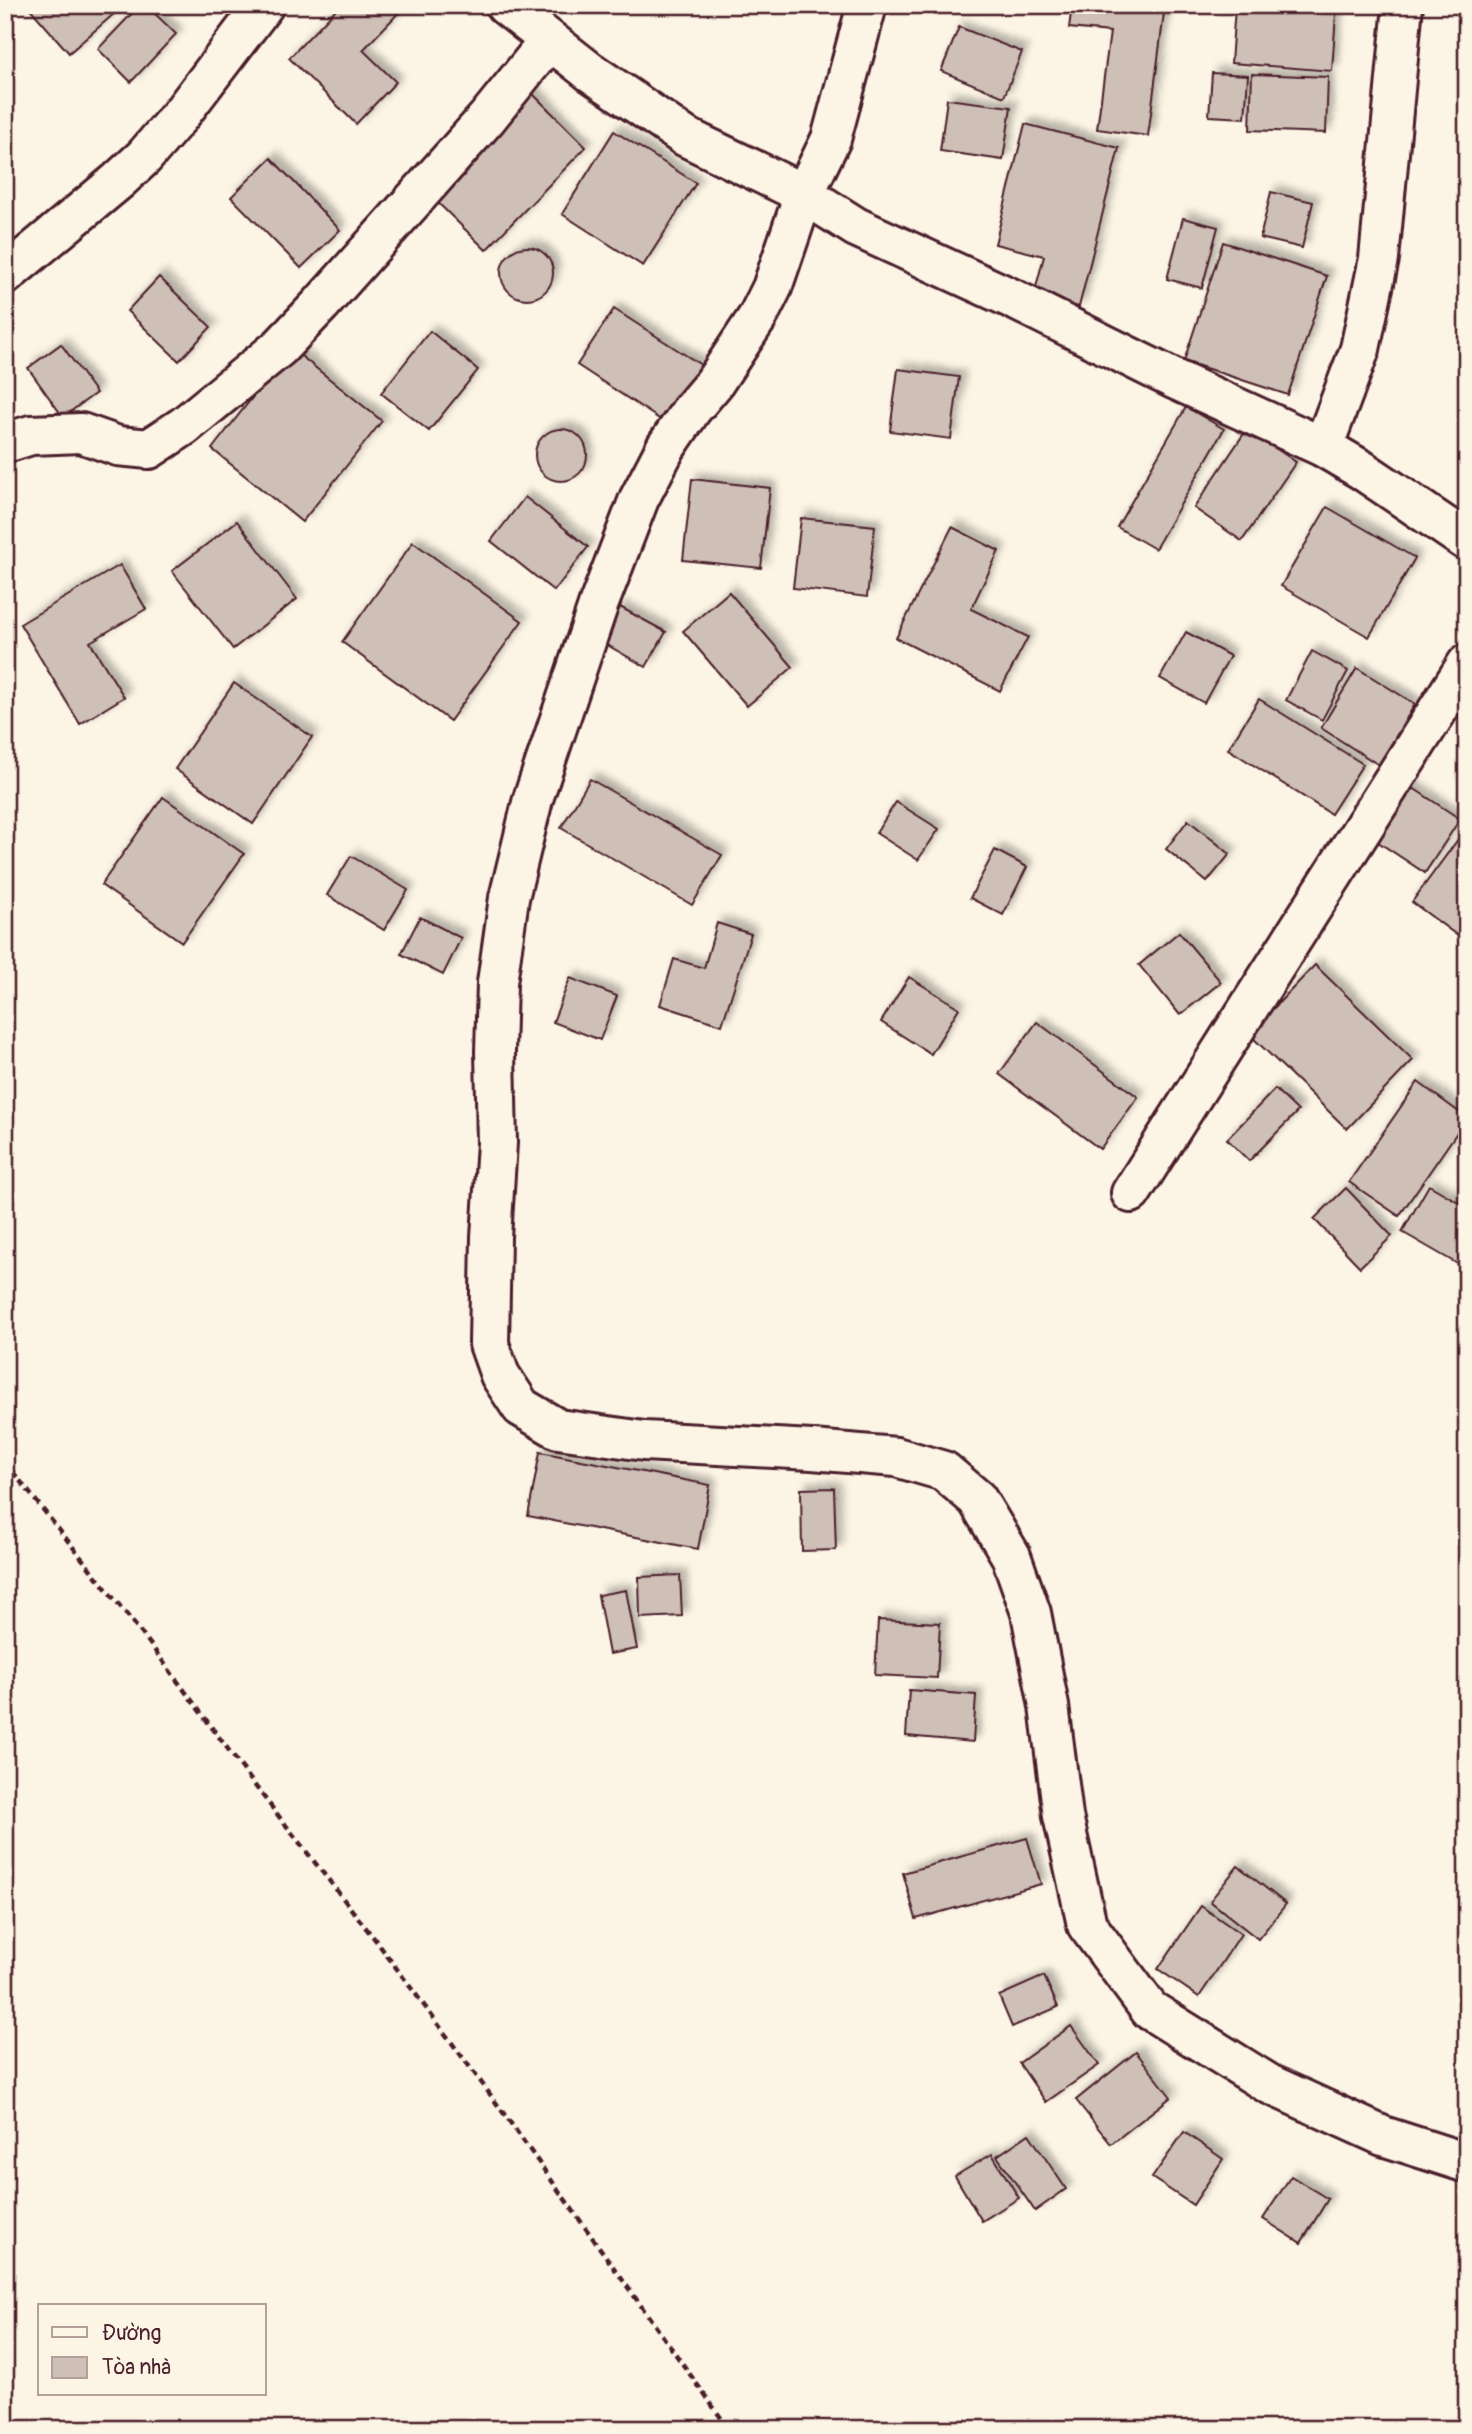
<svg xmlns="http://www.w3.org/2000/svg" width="1472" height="2434" font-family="Pangolin,sans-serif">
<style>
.building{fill:#cfc0b7;stroke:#4a1f2b;stroke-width:2;filter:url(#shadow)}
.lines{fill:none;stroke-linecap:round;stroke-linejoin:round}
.minor-casing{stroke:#4a1f2b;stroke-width:44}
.path{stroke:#4a1f2b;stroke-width:4.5;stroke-dasharray:7 5;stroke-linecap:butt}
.minor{stroke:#fcf5e5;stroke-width:38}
</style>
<defs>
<filter id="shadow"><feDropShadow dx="6" dy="-6" stdDeviation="3.5" flood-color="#0004"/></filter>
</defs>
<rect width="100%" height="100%" fill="#fcf5e5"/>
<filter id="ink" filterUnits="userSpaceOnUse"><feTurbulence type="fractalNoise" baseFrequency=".0143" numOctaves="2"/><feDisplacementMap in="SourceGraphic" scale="14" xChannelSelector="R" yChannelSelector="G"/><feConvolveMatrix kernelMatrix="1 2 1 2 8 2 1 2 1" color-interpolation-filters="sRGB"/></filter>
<g filter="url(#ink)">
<g class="building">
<polygon points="27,5 122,5 123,6 69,53"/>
<polygon points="140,5 146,5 176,34 131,82 98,49"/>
<polygon points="340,5 406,5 363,50 396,82 356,124 289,58"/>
<polygon points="1072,5 1165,5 1148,136 1097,129 1110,32 1069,28"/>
<polygon points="1235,7 1336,13 1332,71 1231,63"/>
<polygon points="959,27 1022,52 1004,97 941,71"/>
<polygon points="1212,73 1248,75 1245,118 1209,116"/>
<polygon points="1252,74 1328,77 1326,133 1250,130"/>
<polygon points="531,92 586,147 486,250 430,195"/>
<polygon points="947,99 1011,107 1003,160 940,151"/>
<polygon points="1025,124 1119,148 1079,307 1034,295 1044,256 995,244"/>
<polygon points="614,131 696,183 643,266 562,214"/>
<polygon points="271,158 340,230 301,268 231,197"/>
<polygon points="1271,192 1313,202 1302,248 1260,238"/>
<polygon points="1183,218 1218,227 1202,288 1167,279"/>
<polygon points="1223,242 1327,276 1288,395 1184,361"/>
<circle cx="527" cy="273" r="26"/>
<polygon points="159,277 211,327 179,361 127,311"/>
<polygon points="614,309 701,365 664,422 577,365"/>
<polygon points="430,331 478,370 429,431 381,393"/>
<polygon points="61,344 96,393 63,417 28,368"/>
<polygon points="291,348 382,421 302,522 212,449"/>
<polygon points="898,369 959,377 951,439 890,431"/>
<polygon points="1186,407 1224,429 1155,549 1117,527"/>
<polygon points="1247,429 1296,462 1242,541 1194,508"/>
<circle cx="561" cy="455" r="26"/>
<polygon points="692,479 770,488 761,568 683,560"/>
<polygon points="525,497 588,547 554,591 491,541"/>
<polygon points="1327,507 1415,558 1369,637 1281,586"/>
<polygon points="801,518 875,526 867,597 793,588"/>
<polygon points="237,521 297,599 233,649 172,571"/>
<polygon points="952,527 999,551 971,609 1028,637 1000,691 896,638"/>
<polygon points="413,542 522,621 450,721 342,642"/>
<polygon points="120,565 146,609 90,642 124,697 80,724 20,624"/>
<polygon points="729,592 793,667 747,706 683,631"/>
<polygon points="620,607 666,632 646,667 602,642"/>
<polygon points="1186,632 1230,656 1204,703 1160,678"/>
<polygon points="1312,651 1348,671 1322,720 1286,700"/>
<polygon points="1357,668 1415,704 1379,765 1321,728"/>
<polygon points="234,683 312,737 253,824 175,769"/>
<polygon points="1259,699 1363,764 1331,814 1228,749"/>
<polygon points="590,779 722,855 692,905 561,828"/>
<polygon points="1404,782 1460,819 1425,873 1369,836"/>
<polygon points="163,797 244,854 182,942 101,885"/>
<polygon points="896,802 939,829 918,860 876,833"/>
<polygon points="1188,820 1230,854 1207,882 1166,849"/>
<polygon points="1459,838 1467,844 1467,924 1458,936 1412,902"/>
<polygon points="995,850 1027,867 1003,915 970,898"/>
<polygon points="351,856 408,890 384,930 327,895"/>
<polygon points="420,917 461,938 443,975 401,954"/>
<polygon points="717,923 751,934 722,1025 660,1005 674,959 704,968"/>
<polygon points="1179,932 1221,982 1180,1015 1139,965"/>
<polygon points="1315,965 1413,1060 1347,1129 1249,1034"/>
<polygon points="909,977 959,1008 931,1054 881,1022"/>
<polygon points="570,978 617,996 600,1040 553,1022"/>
<polygon points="1037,1022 1138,1097 1100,1149 999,1074"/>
<polygon points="1418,1082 1467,1118 1399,1216 1349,1182"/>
<polygon points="1275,1089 1298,1111 1249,1161 1227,1139"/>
<polygon points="1429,1185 1467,1207 1467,1256 1461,1266 1402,1232"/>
<polygon points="1346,1188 1392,1236 1360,1267 1314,1219"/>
<polygon points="540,1452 710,1485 698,1549 528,1516"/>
<polygon points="834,1488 836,1550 802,1551 801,1489"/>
<polygon points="680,1575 682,1616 640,1618 639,1577"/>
<polygon points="626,1590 637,1649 609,1654 598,1595"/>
<polygon points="878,1620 940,1623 937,1678 875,1675"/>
<polygon points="909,1690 976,1695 973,1742 906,1736"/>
<polygon points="1027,1838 1041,1884 916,1919 903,1873"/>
<polygon points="1238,1866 1286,1904 1258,1939 1210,1901"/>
<polygon points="1201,1906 1241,1934 1199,1997 1158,1969"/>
<polygon points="1044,1976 1058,2007 1012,2027 999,1996"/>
<polygon points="1071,2026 1099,2065 1046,2102 1019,2063"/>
<polygon points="1136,2052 1171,2097 1111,2144 1076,2100"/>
<polygon points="1184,2132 1223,2159 1193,2205 1152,2178"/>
<polygon points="1029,2134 1066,2189 1035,2211 997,2156"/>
<polygon points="992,2154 1019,2198 982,2221 955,2176"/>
<polygon points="1291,2176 1328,2199 1301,2243 1263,2219"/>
</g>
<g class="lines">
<g class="minor-casing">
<g id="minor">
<polyline points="505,5 589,71 684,136 804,194 856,227 1011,298 1176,380 1323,447 1362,470 1467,541"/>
<polyline points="867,5 831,139 804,194 772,288 757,318 714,383 692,409 666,447 639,499 599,603 533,799 509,898 497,983 495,1052 497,1143 491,1237 489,1344 500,1375 521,1407 558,1429 644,1441 812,1450 896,1457 944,1471 977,1499 1011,1556 1031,1613 1049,1706 1063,1816 1087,1925 1150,2010 1269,2084 1383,2136 1467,2163"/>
<polyline points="5,275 118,181 144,157 181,114 264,5"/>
<polyline points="5,443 31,435 81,433 118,446 149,449 184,426 280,347 321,304 487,118 549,41"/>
<polyline points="1323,447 1360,349 1379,259 1403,5"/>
<polyline points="1131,1193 1467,664"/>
</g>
</g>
<polyline class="path" points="5,1462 147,1640 256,1787 377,1942 492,2097 729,2429"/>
<use href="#minor" class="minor"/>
</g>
</g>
<rect width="1472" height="2434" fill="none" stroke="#fcf5e5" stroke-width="28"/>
<rect x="14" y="14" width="1444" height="2406" fill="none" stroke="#4a1f2b" stroke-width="2.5" filter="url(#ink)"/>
<rect x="38" y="2304" width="228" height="91" fill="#fcf5e5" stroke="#b59f9b" stroke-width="2"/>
<rect x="52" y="2327" width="35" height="10" fill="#fcf5e5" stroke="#b59f9b" stroke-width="2"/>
<text x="102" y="2340" font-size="21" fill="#4a1f2b">Đường</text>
<rect x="52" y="2357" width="35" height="21" fill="#cfc0b7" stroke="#b59f9b" stroke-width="2"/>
<text x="102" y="2374" font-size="21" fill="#4a1f2b">Tòa nhà</text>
</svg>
